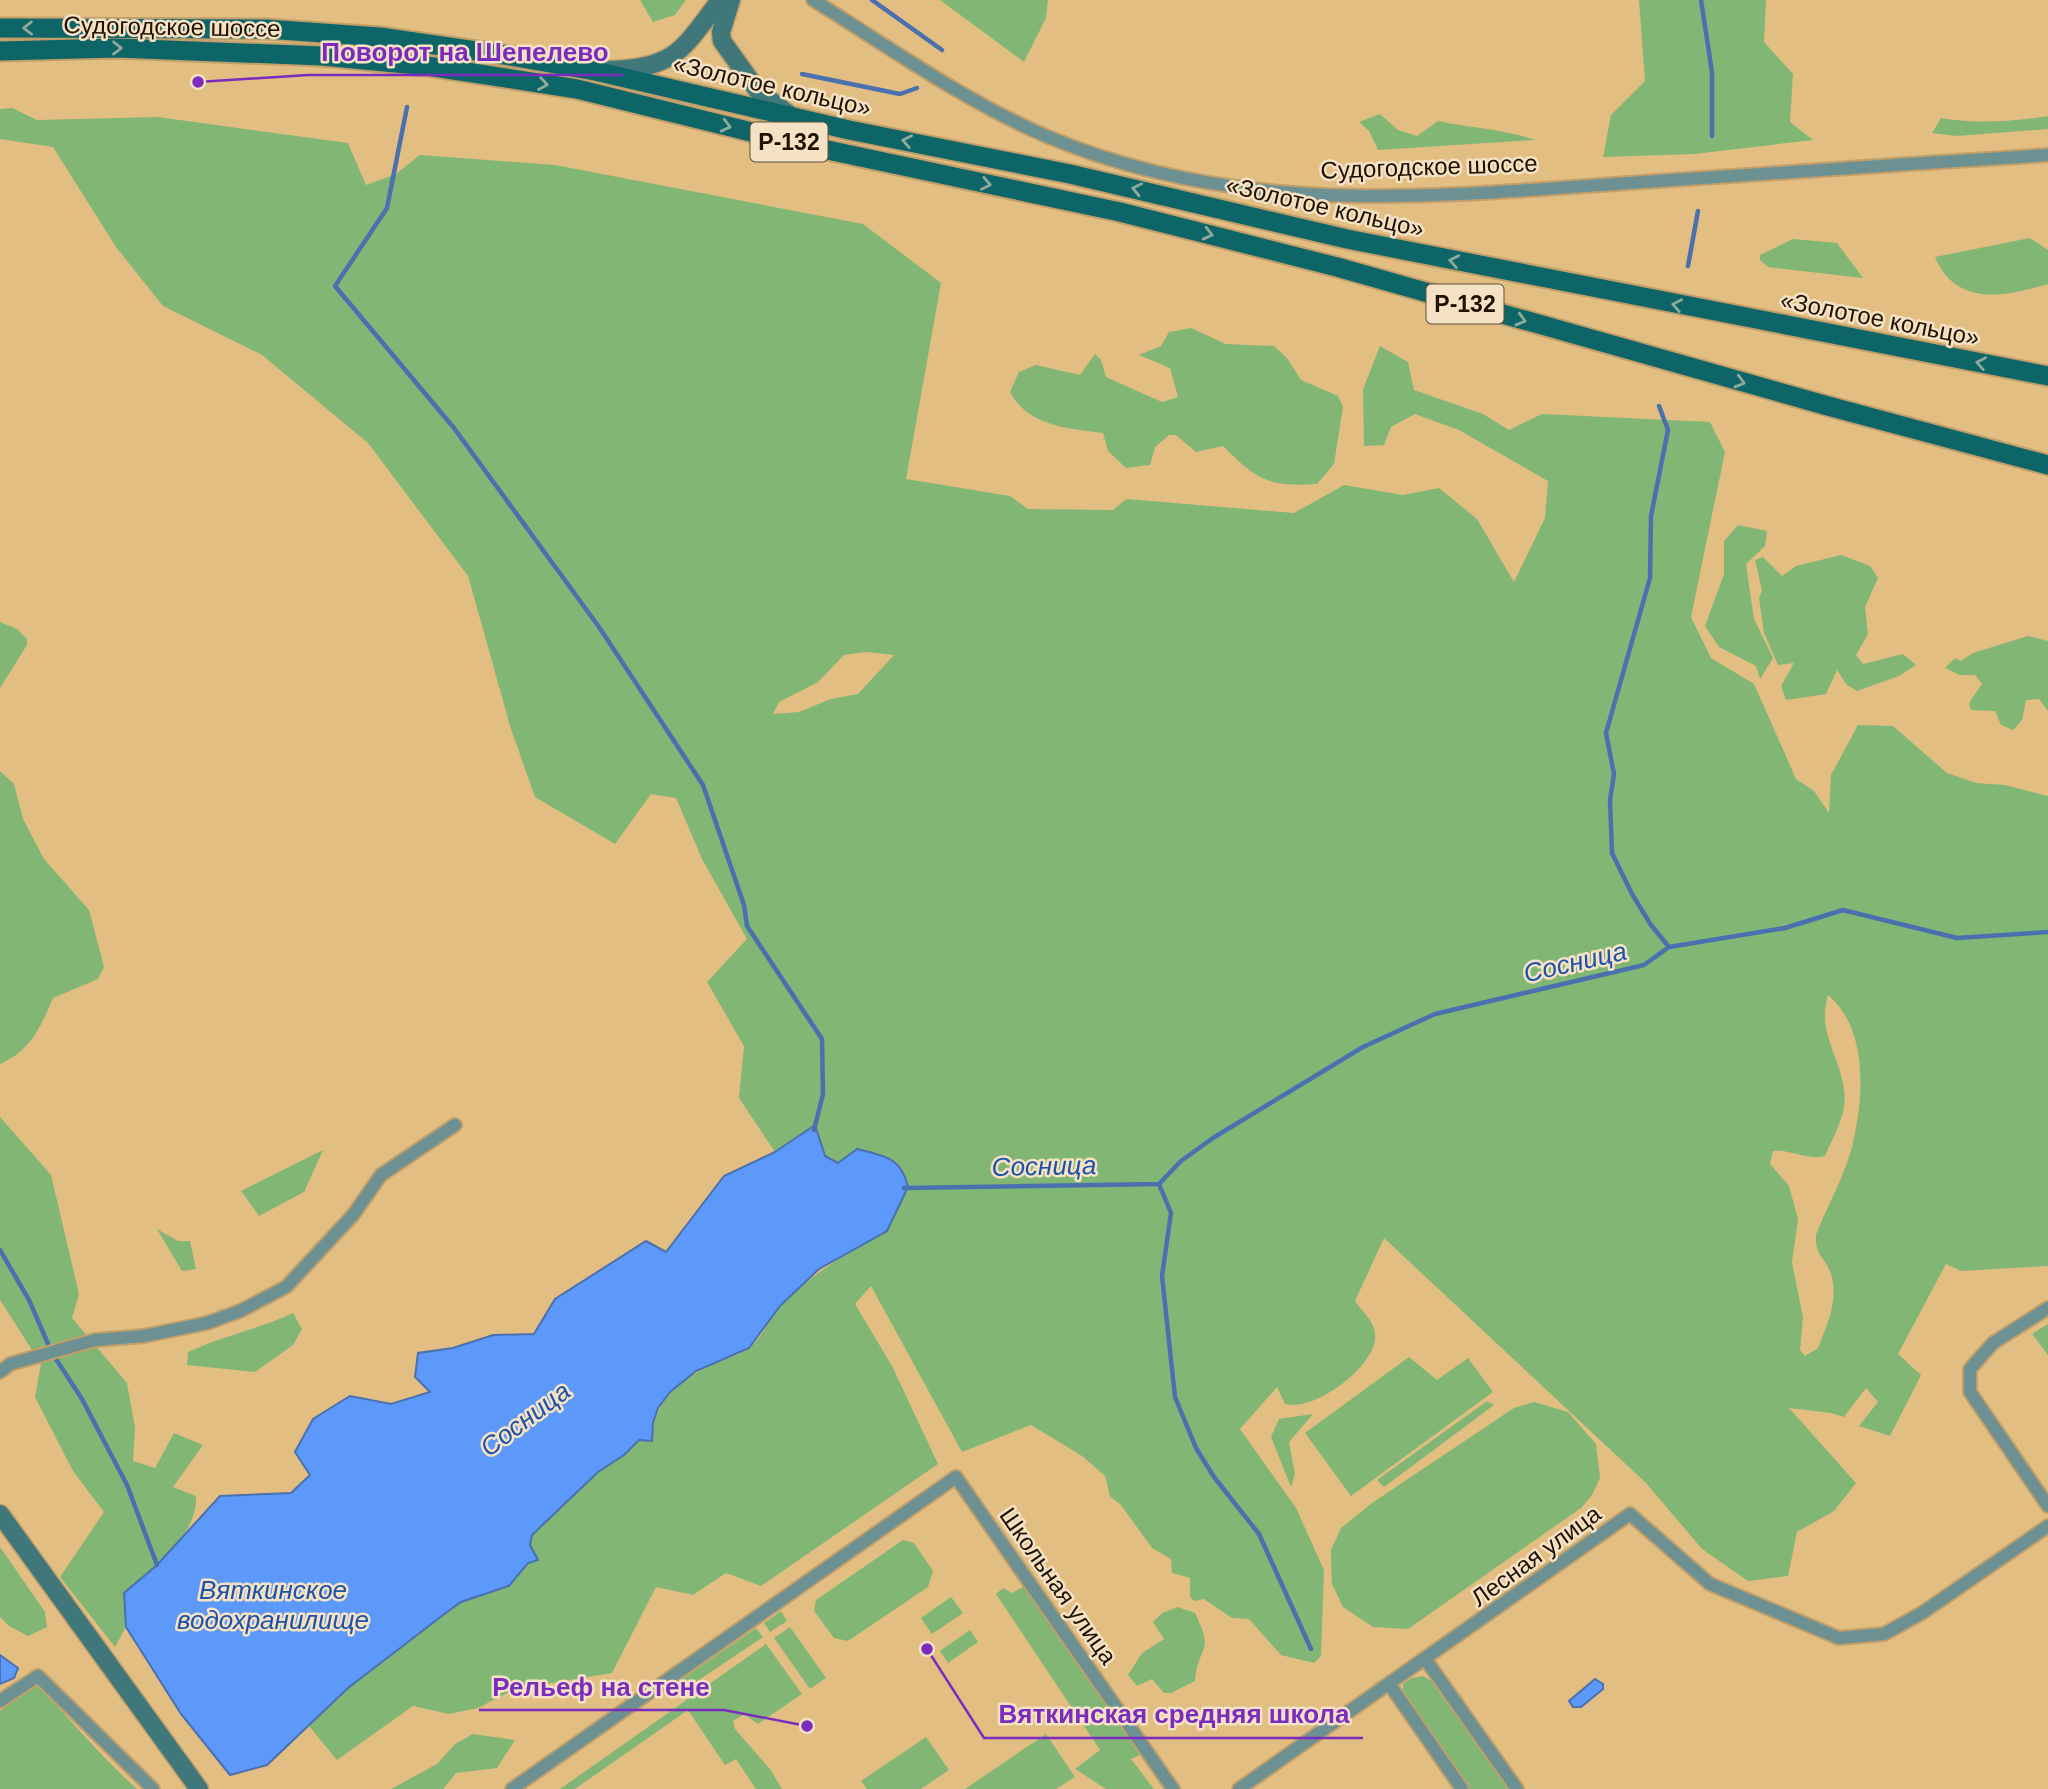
<svg xmlns="http://www.w3.org/2000/svg" width="2048" height="1789" font-family="Helvetica,sans-serif">
<style>
.green{fill:#82b675;fill-rule:evenodd}
.water{fill:#5c99fa;stroke:#4a70af;stroke-width:2}
.lines{fill:none;stroke-linecap:round;stroke-linejoin:round}
.stream{stroke:#4a70af;stroke-width:4.5}
.street-casing{stroke:#c09f6b;stroke-width:16}
.secondary-casing{stroke:#c09f6b;stroke-width:21}
.primary-casing{stroke:#c09f6b;stroke-width:23}
.street{stroke:#6d9192;stroke-width:12}
.secondary{stroke:#3f777a;stroke-width:18}
.primary{stroke:#0e6568;stroke-width:19}
.oneway{stroke:#8daa9b}
.labels{text-anchor:middle;stroke-width:5;stroke-linejoin:round;paint-order:stroke}
.shield{fill:#f5e2c5;stroke:#60503b;stroke-width:2}
.shield-label{font-size:23px;font-weight:bold;fill:#201200}
.street-label{font-size:24px;fill:#201200;stroke:#f5e2c5}
.water-label{font-size:26px;font-style:italic;fill:#1c53a8;stroke:#f5e2c5}
.leader{fill:none;stroke:#7b2cbf;stroke-width:2.5}
.callout-dot{fill:#7b2cbf;stroke:#f5e2c5;stroke-width:2.5}
.callout-label{font-size:26px;text-anchor:middle;font-weight:bold;fill:#7b2cbf;stroke:#f5e2c5;stroke-width:5;stroke-linejoin:round;paint-order:stroke}
</style>
<rect width="100%" height="100%" fill="#e3be82"/>
<g class="green">
<polygon points="640,0 686,0 675,15 653,22"/>
<polygon points="940,0 1048,0 1046,18 1024,62"/>
<polygon points="1639,0 1766,0 1764,42 1793,74 1790,122 1813,140 1694,154 1603,157 1611,115 1645,81"/>
<path d="M12,108L37,120L158,117L348,143L366,185L396,174L420,155L555,165L863,224L941,283L906,479L1010,496L1028,509L1113,510L1126,499L1294,513L1344,485L1403,495L1439,488L1477,519L1514,582L1545,518L1548,481L1459,430L1415,414L1391,427L1384,445L1364,446L1363,389L1380,346L1408,362L1414,390L1483,414L1509,430L1542,414L1710,422L1725,452L1691,617L1711,658L1754,684L1796,779L1814,791L1829,813L1831,775L1858,725L1893,726L1947,773L1976,783L2005,785L2048,796V1266L1961,1271L1946,1264L1898,1354L1921,1375L1890,1436L1859,1426L1878,1402L1866,1388L1844,1417L1831,1413L1789,1408L1856,1483L1834,1511L1797,1532L1788,1576L1748,1581L1702,1549L1646,1483L1384,1238L1355,1301C1363,1312 1377,1324 1375,1339C1372,1369 1314,1412 1285,1404L1277,1387L1240,1429L1296,1508L1324,1570L1321,1656L1314,1663L1281,1655L1249,1619L1232,1618L1204,1599L1194,1601L1190,1597V1578L1172,1573L1171,1559L1152,1548L1121,1505L1110,1496L1105,1476L1082,1456L1031,1425L962,1452L871,1286L855,1304L892,1366L938,1464L761,1586L726,1573L693,1595L656,1587L612,1673L515,1689L478,1708L449,1714L413,1706L337,1760L309,1726L348,1688L447,1612L461,1602L509,1586L528,1563L532,1535L598,1472L624,1455L639,1439L652,1441C653,1398 683,1377 720,1361C729,1357 742,1354 749,1348C763,1337 770,1317 782,1305C813,1272 848,1253 887,1231L838,1163L825,1156L814,1125L775,1152L739,1098L744,1046L707,982L747,939L702,859L676,798L651,794L615,844L535,797L511,729L468,576L368,443L262,355L163,306L116,247L53,147L0,139V109ZM866,652L894,655L858,694L831,699L799,712L773,714L779,702L818,682L844,655ZM1828,995C1867,1028 1864,1092 1854,1138C1848,1170 1828,1204 1816,1235C1815,1257 1825,1256 1831,1274C1839,1300 1827,1324 1818,1348L1805,1356L1800,1350L1803,1317L1792,1262L1798,1219L1789,1186L1770,1164L1773,1151C1790,1149 1809,1161 1825,1156C1834,1135 1848,1113 1844,1089C1839,1054 1817,1032 1828,995Z"/>
<path d="M1380,114L1398,130L1417,136L1438,121C1470,128 1504,129 1535,140L1378,150L1369,131L1359,122Z"/>
<path d="M2048,116V129L1957,136L1932,133L1941,118C1978,124 2011,122 2048,116Z"/>
<path d="M2030,238L2048,250V284C2005,297 1956,307 1935,257Z"/>
<polygon points="1793,239 1837,243 1863,278 1768,267 1760,260 1760,255"/>
<path d="M1191,328L1226,344L1274,346L1287,358L1301,380L1338,396L1343,407L1334,464L1317,484C1268,487 1257,480 1223,446L1196,452L1176,435H1169L1155,447L1150,465L1126,468L1108,451L1103,433C1068,428 1029,427 1010,392L1019,372L1036,365L1080,375L1095,354L1101,360L1106,377L1162,402L1178,397L1170,368L1139,355L1161,346L1169,332Z"/>
<polygon points="1738,525 1767,531 1765,546 1746,564 1754,619 1773,658 1760,679 1756,666 1719,647 1705,626 1724,574 1724,541"/>
<polygon points="1841,555 1870,566 1878,578 1865,607 1868,634 1856,655 1863,664 1903,654 1916,665 1899,676 1857,691 1846,684 1837,670 1826,694 1786,700 1781,686 1794,663 1778,665 1764,633 1759,598 1762,591 1755,560 1763,557 1782,576 1796,566"/>
<polygon points="0,622 17,629 27,639 27,645 0,688"/>
<polygon points="2028,636 2048,641 2048,711 2039,699 2026,700 2022,720 2013,730 2001,725 1995,711 1971,710 1969,703 1982,684 1975,675 1960,675 1945,668 1955,658 1961,661 1973,653"/>
<path d="M0,771L14,784L23,819L44,859L89,910L104,967L98,979L53,998C41,1027 30,1051 0,1064Z"/>
<path d="M0,1117L51,1175L79,1294L72,1318L127,1383L135,1428L133,1461L155,1468L174,1433L203,1445L173,1487L196,1496C197,1538 153,1568 124,1593L126,1627L115,1647L60,1577L104,1512L73,1471L35,1397L41,1364L0,1300Z"/>
<polygon points="323,1150 304,1192 259,1216 241,1191"/>
<polygon points="157,1229 178,1241 190,1241 196,1269 182,1271"/>
<path d="M293,1313L302,1329L293,1345L255,1372L187,1365L188,1352C222,1336 259,1329 293,1313Z"/>
<polygon points="2048,1324 2048,1355 2032,1334"/>
<polygon points="1409,1357 1437,1380 1468,1358 1493,1392 1351,1496 1305,1433"/>
<polygon points="1487,1401 1494,1405 1384,1487 1377,1480"/>
<polygon points="1534,1402 1568,1412 1596,1444 1600,1478 1592,1495 1581,1508 1408,1629 1373,1627 1343,1607 1332,1584 1331,1562 1331,1550 1341,1528 1372,1503 1514,1408"/>
<polygon points="1313,1414 1289,1442 1295,1474 1291,1487 1271,1437 1279,1419"/>
<polygon points="903,1540 914,1543 933,1571 928,1587 848,1641 834,1638 814,1611 816,1600"/>
<polygon points="0,1547 45,1612 47,1627 28,1636 9,1626 0,1617"/>
<polygon points="1025,1586 1137,1747 1140,1755 1131,1759 1154,1789 1106,1789 1075,1769 1100,1750 996,1594 1003,1588 1012,1593"/>
<polygon points="951,1597 963,1613 932,1634 921,1618"/>
<path d="M1178,1607L1195,1613C1215,1654 1199,1643 1195,1681L1171,1693H1164L1152,1679L1137,1686L1128,1675L1142,1653L1164,1639L1153,1622L1162,1613Z"/>
<polygon points="781,1611 787,1621 770,1632 764,1623"/>
<polygon points="790,1627 826,1678 810,1689 774,1638"/>
<polygon points="756,1628 763,1637 681,1692 677,1685 681,1680"/>
<polygon points="970,1630 978,1642 948,1663 940,1651"/>
<polygon points="766,1644 802,1694 758,1724 744,1714 733,1721 735,1729 770,1769 782,1789 756,1789 736,1759 725,1765 688,1710 575,1789 560,1789"/>
<polygon points="1423,1676 1439,1685 1513,1789 1467,1789 1403,1697 1403,1684 1412,1678"/>
<path d="M35,1682C69,1718 100,1756 137,1789H0V1711Z"/>
<polygon points="473,1734 515,1740 497,1768 456,1773 443,1789 391,1789 437,1764 455,1744"/>
<polygon points="1046,1734 1075,1777 1056,1789 965,1789"/>
<polygon points="926,1737 949,1770 921,1789 867,1789 861,1781"/>
</g>
<g class="water">
<path d="M815,1125L825,1156L838,1163L857,1149C885,1156 901,1157 908,1187L887,1231L819,1269L780,1306L749,1348L696,1371L670,1392L658,1408L653,1423L652,1441L639,1440L624,1455L598,1472L532,1535L530,1545L538,1560L528,1563L509,1586L461,1602L447,1612L348,1688L267,1765L230,1775L181,1714L126,1627L124,1593L157,1565L220,1496L291,1493L310,1475L295,1452L313,1419L350,1396L391,1404L430,1392L415,1377L418,1353L453,1348L493,1335L534,1334L555,1299L646,1241L666,1252L724,1176L775,1152Z"/>
<polygon points="0,1655 18,1668 14,1678 0,1684"/>
<polygon points="1595,1679 1603,1684 1603,1689 1581,1707 1573,1707 1569,1701"/>
</g>
<g class="lines">
<g class="stream">
<polyline points="872,0 942,50"/>
<polyline points="1701,0 1712,72 1712,136"/>
<polyline points="802,74 900,94 917,88"/>
<polyline points="407,107 387,208 335,286 454,428 599,627 703,785 744,905 747,926 822,1039 823,1094 814,1130"/>
<polyline points="1688,266 1698,211"/>
<polyline points="1659,406 1668,430 1651,516 1650,578 1606,733 1614,774 1610,800 1612,853 1632,894 1651,925 1669,947"/>
<polyline points="1159,1184 1171,1213 1162,1276 1175,1397 1196,1448 1214,1477 1259,1534 1311,1649"/>
<polyline points="904,1188 1159,1184 1181,1161 1213,1138 1363,1047 1435,1014 1644,965 1669,947 1785,928 1843,910 1957,938 2048,932"/>
<polyline points="0,1250 29,1300 52,1353 82,1399 127,1485 157,1565"/>
</g>
<g class="street-casing">
<g id="street">
<path d="M813,0C889,47 964,101 1046,136C1242,219 1438,196 1643,182C1778,172 1913,164 2048,155"/>
<polyline points="2048,1308 1993,1343 1970,1369 1970,1392 2048,1506"/>
<polyline points="0,1372 10,1364 95,1340 144,1336 207,1323 240,1311 286,1287 353,1215 381,1175 455,1125"/>
<polyline points="1426,1660 1517,1789"/>
<polyline points="1390,1685 1462,1789"/>
<polyline points="0,1701 38,1676 153,1789"/>
<polyline points="512,1789 956,1477 1173,1789"/>
<polyline points="1239,1789 1630,1514 1710,1584 1839,1638 1884,1634 1922,1613 2048,1526"/>
</g>
</g>
<g class="secondary-casing">
<g id="secondary">
<polyline points="731,0 721,32 722,41 758,91 791,116"/>
<path d="M610,70C676,68 683,49 720,0"/>
<polyline points="0,1514 199,1789"/>
</g>
</g>
<g class="primary-casing">
<g id="primary">
<polyline points="0,28 266,29 380,37 504,55 595,71 849,130 1070,174 1347,239 2048,376"/>
<polyline points="0,51 117,48 322,56 427,66 577,89 804,145 1120,212 1337,267 1828,406 2048,465"/>
</g>
</g>
<use href="#street" class="street"/>
<use href="#secondary" class="secondary"/>
<use href="#primary" class="primary"/>
</g>
<defs><path id="oneway-chevron" d="M-2-3.5L2.5 0L-2 3.5" fill="none" stroke-width="1.6" stroke-linecap="round" stroke-linejoin="round" transform="scale(1.75)"/></defs>
<g class="oneway">
<use href="#oneway-chevron" transform="translate(28 28) rotate(179)"/>
<use href="#oneway-chevron" transform="translate(117 48) rotate(1)"/>
<use href="#oneway-chevron" transform="translate(543 84) rotate(9)"/>
<use href="#oneway-chevron" transform="translate(726 126) rotate(14)"/>
<use href="#oneway-chevron" transform="translate(907 141) rotate(-169)"/>
<use href="#oneway-chevron" transform="translate(986 184) rotate(12)"/>
<use href="#oneway-chevron" transform="translate(1137 189) rotate(-167)"/>
<use href="#oneway-chevron" transform="translate(1208 234) rotate(14)"/>
<use href="#oneway-chevron" transform="translate(1454 261) rotate(-169)"/>
<use href="#oneway-chevron" transform="translate(1677 305) rotate(-169)"/>
<use href="#oneway-chevron" transform="translate(1521 320) rotate(16)"/>
<use href="#oneway-chevron" transform="translate(1981 363) rotate(-169)"/>
<use href="#oneway-chevron" transform="translate(1740 382) rotate(16)"/>
</g>
<g class="labels">
<g class="shield">
<rect x="750.5" y="122.5" width="77" height="39" rx="5"/>
<rect x="1426.5" y="284.5" width="77" height="39" rx="5"/>
</g>
<g class="shield-label">
<text x="789" y="150">Р-132</text>
<text x="1465" y="312">Р-132</text>
</g>
<g class="street-label">
<text transform="translate(172 27) rotate(1)" y="8">Судогодское шоссе</text>
<text transform="translate(772 86) rotate(13)" y="8">«Золотое кольцо»</text>
<text transform="translate(1429 167) rotate(-2)" y="8">Судогодское шоссе</text>
<text transform="translate(1325 207) rotate(13)" y="8">«Золотое кольцо»</text>
<text transform="translate(1880 319) rotate(11)" y="8">«Золотое кольцо»</text>
<text transform="translate(1536 1556) rotate(-36)" y="8">Лесная улица</text>
<text transform="translate(1058 1586) rotate(55)" y="8">Школьная улица</text>
</g>
<g class="water-label">
<text transform="translate(1575 962) rotate(-13)" y="9">Сосница</text>
<text transform="translate(1044 1166) rotate(-1)" y="9">Сосница</text>
<text transform="translate(525 1419) rotate(-37)" y="9">Сосница</text>
<text x="273" y="1599">Вяткинское<tspan x="273" dy="30">водохранилище</tspan></text>
</g>
</g>
<path class="leader" d="M198 82L308 75H623M807 1726L724 1710H479M927 1649L984 1738H1363"/>
<g class="callout-dot">
<circle cx="198" cy="82" r="7"/>
<circle cx="807" cy="1726" r="7"/>
<circle cx="927" cy="1649" r="7"/>
</g>
<g class="callout-label">
<text x="465" y="61">Поворот на Шепелево</text>
<text x="601" y="1696">Рельеф на стене</text>
<text x="1174" y="1723">Вяткинская средняя школа</text>
</g>
</svg>
